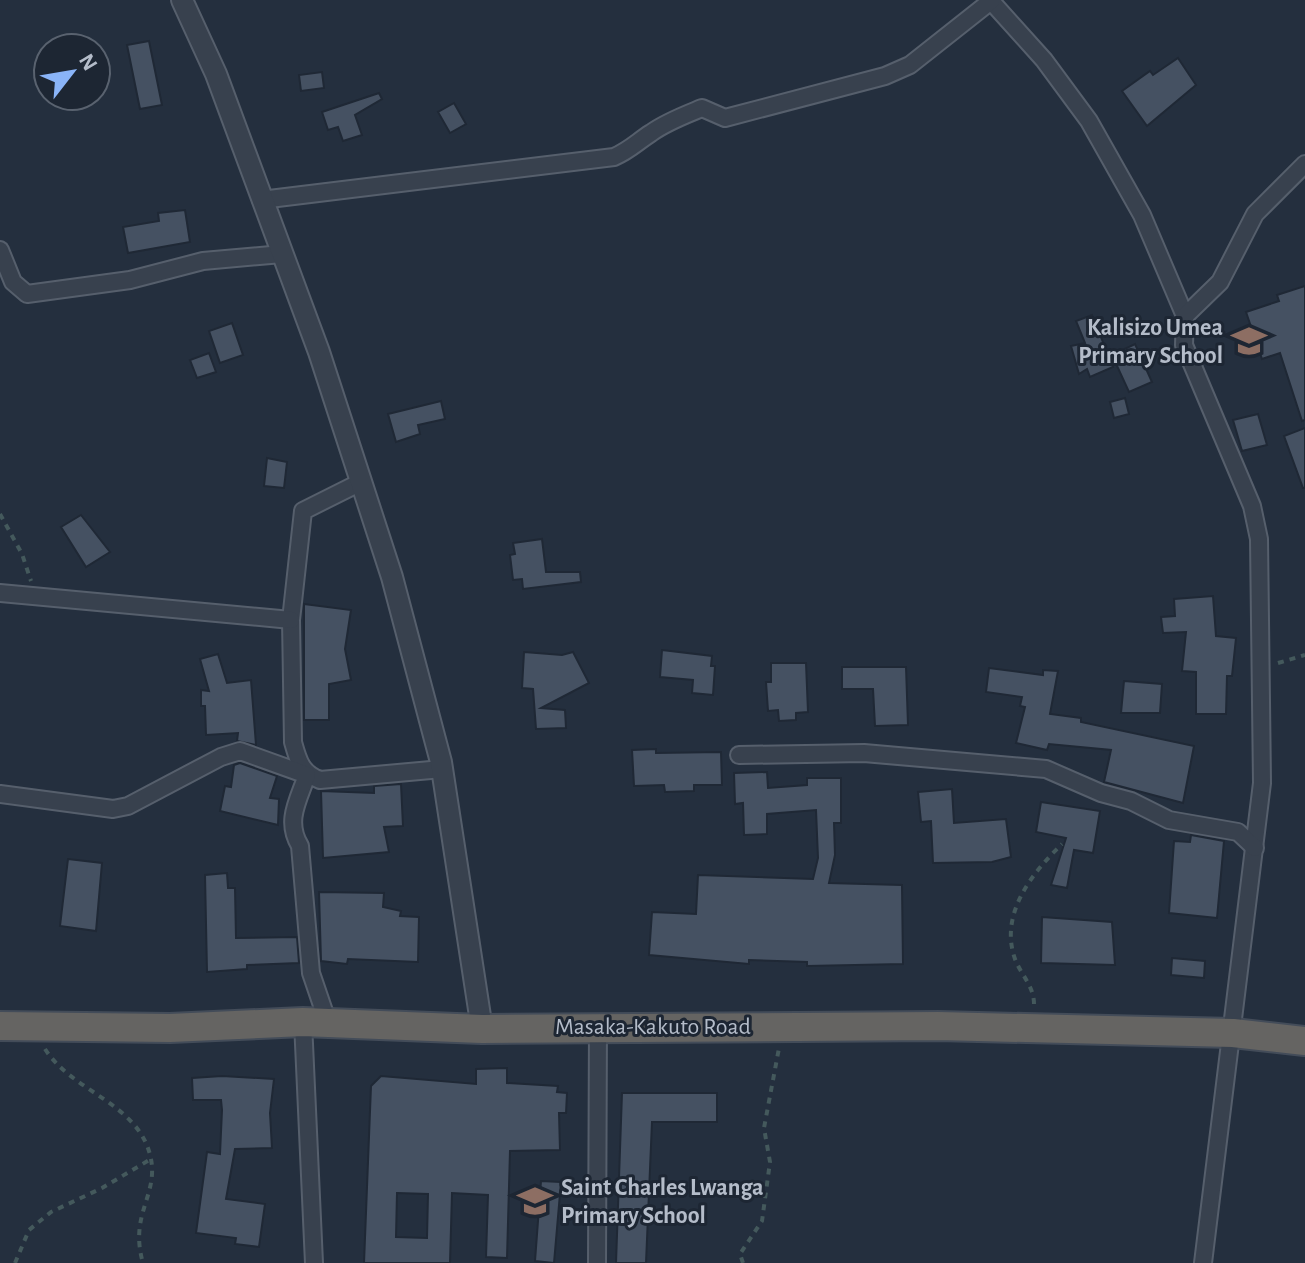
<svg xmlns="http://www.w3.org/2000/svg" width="1305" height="1263" font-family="'Alegreya Sans',sans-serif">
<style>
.building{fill:#455162;stroke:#1f2835;stroke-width:2;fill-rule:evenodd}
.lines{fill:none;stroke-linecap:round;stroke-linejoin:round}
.minor-casing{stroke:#565f6c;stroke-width:20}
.tertiary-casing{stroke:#565f6c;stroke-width:24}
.trunk-casing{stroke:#434c59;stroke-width:32}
.path{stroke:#44595c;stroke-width:4;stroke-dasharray:6 6;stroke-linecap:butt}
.minor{stroke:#38414e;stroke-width:16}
.tertiary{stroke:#38414e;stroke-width:20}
.trunk{stroke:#656462;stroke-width:28}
.labels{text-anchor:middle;stroke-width:6;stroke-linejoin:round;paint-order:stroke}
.poi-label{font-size:24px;font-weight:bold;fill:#b4bcc9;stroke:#1d2633;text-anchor:end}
.street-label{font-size:24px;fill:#b4bcc9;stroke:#1d2633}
</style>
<rect width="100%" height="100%" fill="#242f3e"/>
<g class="building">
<polygon points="149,41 162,105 140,109 127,45"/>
<polygon points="1178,58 1196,85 1147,126 1122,91 1150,71 1153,75"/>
<polygon points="322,72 324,88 301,91 299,75"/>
<polygon points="379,93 382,99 355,115 362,135 343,141 338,127 328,130 322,112"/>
<polygon points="454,103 466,124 450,133 438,112"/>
<polygon points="185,210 190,242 128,253 123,227 159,221 158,213"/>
<polygon points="1305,286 1305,420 1302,421 1280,353 1262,359 1246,312 1279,301 1277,295"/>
<polygon points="1092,315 1113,367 1090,377 1087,369 1079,374 1071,346 1085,343 1076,321"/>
<polygon points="232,323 243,355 220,363 209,331"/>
<polygon points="1135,344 1152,382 1129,392 1112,355"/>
<polygon points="209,353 216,372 197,378 190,360"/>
<polygon points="1125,398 1129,414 1114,418 1110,402"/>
<polygon points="441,401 445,419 418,425 420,434 396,442 388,414"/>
<polygon points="1258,414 1267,445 1242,451 1233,420"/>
<polygon points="1305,428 1305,488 1303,488 1284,436"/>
<polygon points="267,458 287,462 284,488 264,486"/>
<polygon points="81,515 110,552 86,567 61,527"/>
<polygon points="542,539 546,572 580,572 581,582 523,589 522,579 513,580 510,555 515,554 513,543"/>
<polygon points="1213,596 1216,636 1236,638 1232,676 1227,676 1226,714 1196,714 1196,672 1182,671 1186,632 1163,633 1161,617 1175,616 1174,599"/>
<polygon points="304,604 351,610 345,649 351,680 329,684 329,720 304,720"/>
<polygon points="662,650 712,656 711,666 715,666 713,695 692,693 693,680 660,677"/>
<polygon points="524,652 562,655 573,652 589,683 541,708 565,710 566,728 536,729 533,689 522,688"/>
<polygon points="218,654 227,683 251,680 256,745 237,741 238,733 206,735 205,706 201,706 201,690 209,691 200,659"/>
<polygon points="771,663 806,663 808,712 796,713 796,720 779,721 778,710 768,711 766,682 771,682"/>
<polygon points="842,667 906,667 908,725 875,726 873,689 842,689"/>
<polygon points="989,668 1043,675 1043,670 1058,671 1050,714 1081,718 1081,722 1194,746 1183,803 1104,782 1111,750 1049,744 1047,750 1016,743 1025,707 1020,706 1022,697 986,692"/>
<polygon points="1124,681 1162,684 1160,713 1121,713"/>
<polygon points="656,749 656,753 721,752 722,785 694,785 694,791 665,792 664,785 634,786 632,750"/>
<polygon points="240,763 277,776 270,798 279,799 278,825 220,811 225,786 231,787 234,765"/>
<polygon points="767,772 768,788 807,785 807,778 841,778 841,823 834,823 835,855 829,883 902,885 903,964 807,966 807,962 749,960 749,964 649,955 652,912 696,914 698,875 813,879 818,858 816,810 767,814 767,834 744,835 743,803 735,804 734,773"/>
<polygon points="401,784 403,826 384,827 389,852 323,858 321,791 374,793 374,786"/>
<polygon points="952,789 954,823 1006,819 1011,857 992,862 933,863 931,821 921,822 918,792"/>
<polygon points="1041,802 1100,811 1093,853 1074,850 1067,888 1051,885 1066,838 1036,832"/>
<polygon points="1191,835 1224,841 1217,918 1169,913 1174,841 1190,842"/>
<polygon points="68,859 102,863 96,931 60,926"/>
<polygon points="227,873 228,888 235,888 236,938 297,937 299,963 247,965 247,969 207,972 205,875"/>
<polygon points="319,892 384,893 383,907 401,911 400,916 419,917 418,962 348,959 347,964 321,961"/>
<polygon points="1042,917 1112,922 1115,965 1041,963"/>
<polygon points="1172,958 1205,961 1204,978 1171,975"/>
<path d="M507,1068V1083L558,1086L557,1092L567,1093L566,1113H559L560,1150L510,1151L507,1258L486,1257L488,1195L452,1193L450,1263H364L371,1086L381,1076L476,1084V1069ZM397,1193L428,1194L427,1238L396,1237Z"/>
<polygon points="222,1076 274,1079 270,1113 272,1148 235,1149 226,1199 265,1204 259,1247 235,1244 236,1238 196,1233 207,1152 220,1154 222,1110 221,1100 193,1100 192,1078"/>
<polygon points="622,1093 717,1093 717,1122 652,1122 646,1263 616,1263"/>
<polygon points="541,1181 561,1182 554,1263 535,1261"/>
</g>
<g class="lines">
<g class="minor-casing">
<g id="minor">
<polyline points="990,0 1044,60 1089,121 1142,215 1185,316 1184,345 1252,506 1259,539 1262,783 1203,1263"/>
<path d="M261,200L614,157C630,150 637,142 651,133C666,122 685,115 702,108L725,118L885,76L910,65L991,1"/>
<polyline points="0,250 13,282 27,294 130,280 203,261 282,254"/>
<polyline points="1185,316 1220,282 1255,214 1305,164"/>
<path d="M361,482L303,511L291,620L293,742C298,760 301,773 320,780L442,769"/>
<polyline points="0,593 291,620"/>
<polyline points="739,755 864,753 1046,769 1101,793 1131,801 1169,820 1238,832 1255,848"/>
<path d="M0,794L113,809L128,806L221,757L240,751L307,775C298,801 285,821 300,846L311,973L328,1023"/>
<polyline points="303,1022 314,1263"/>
<polyline points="597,1263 598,1025"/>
</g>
</g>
<g class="tertiary-casing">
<polyline id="tertiary" points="182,0 216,74 319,352 392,577 441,762 482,1029"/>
</g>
<g class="trunk-casing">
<polyline id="trunk" points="0,1026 170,1028 303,1022 482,1029 938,1026 1233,1033 1305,1041"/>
</g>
<g class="path">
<polyline points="0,514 22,554 31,581"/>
<polyline points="1278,663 1305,655"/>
<path d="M1034,1004C1034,986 1021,975 1015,959C999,914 1032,873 1062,844"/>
<path d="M45,1049C73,1093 140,1103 151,1159C158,1196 129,1215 143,1263"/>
<polyline points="15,1263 29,1230 51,1212 102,1188 151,1159"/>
<polyline points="743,1263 740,1254 762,1221 770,1162 764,1128 779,1048"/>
</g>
<use href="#minor" class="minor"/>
<use href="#tertiary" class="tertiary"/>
<use href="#trunk" class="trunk"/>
</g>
<defs>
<g id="school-bare" transform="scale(2.76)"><path d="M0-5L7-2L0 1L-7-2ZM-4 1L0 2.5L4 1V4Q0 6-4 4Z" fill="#8d6e63" stroke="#1d2633" stroke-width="2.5" paint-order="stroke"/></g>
</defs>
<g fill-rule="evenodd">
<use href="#school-bare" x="1249" y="341"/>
<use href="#school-bare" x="535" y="1201"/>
</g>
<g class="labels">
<g class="poi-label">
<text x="1223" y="335">Kalisizo Umea<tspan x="1223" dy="28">Primary School</tspan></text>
<text x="561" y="1195" text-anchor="start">Saint Charles Lwanga<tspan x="561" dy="28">Primary School</tspan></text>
</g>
<g class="street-label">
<text x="653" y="1034">Masaka-Kakuto Road</text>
</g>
</g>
<g transform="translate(72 72) rotate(59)"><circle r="38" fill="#1d2633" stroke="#59626f" stroke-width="2"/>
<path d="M0-6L14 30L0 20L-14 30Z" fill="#8ab4f8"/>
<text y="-12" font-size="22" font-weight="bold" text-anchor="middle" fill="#b4bcc9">N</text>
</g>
</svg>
